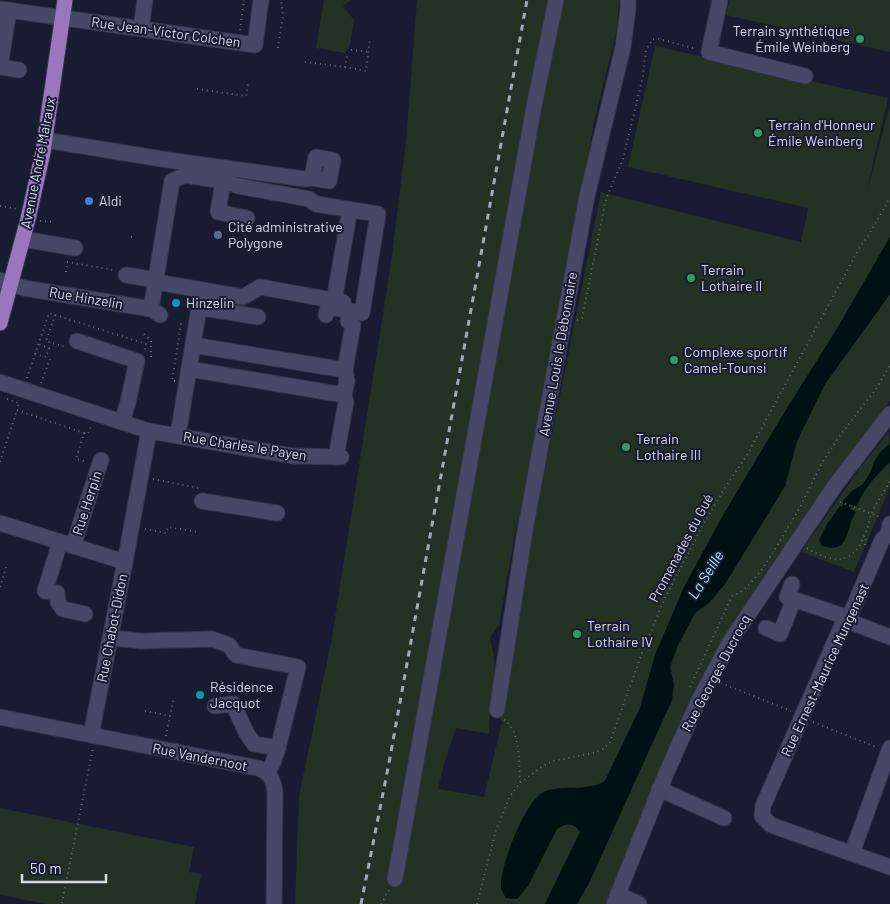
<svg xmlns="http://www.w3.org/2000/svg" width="890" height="904" font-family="Barlow,sans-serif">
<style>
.green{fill:#233222}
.water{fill:#001114}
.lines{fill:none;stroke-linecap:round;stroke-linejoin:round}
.minor-casing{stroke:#333448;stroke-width:17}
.major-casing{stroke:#333448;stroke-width:17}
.path{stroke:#67697e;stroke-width:2;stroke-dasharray:1 4;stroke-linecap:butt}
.minor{stroke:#454965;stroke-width:15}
.major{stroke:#9a77bd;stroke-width:15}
.rail{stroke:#a6a9bb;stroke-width:3;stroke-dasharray:6 6;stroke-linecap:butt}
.leisure-dot{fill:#2e9e5b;stroke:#191b33;stroke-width:2}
.shop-dot{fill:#3f7fe0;stroke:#191b33;stroke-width:2}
.service-dot{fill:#5c6f8a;stroke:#191b33;stroke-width:2}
.culture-dot{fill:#0f9aa8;stroke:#191b33;stroke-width:2}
.labels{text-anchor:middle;stroke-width:4;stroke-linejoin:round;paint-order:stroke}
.poi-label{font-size:14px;fill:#d6d9ea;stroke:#191b33;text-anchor:start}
.street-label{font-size:14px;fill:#d6d9ea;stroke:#191b33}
.water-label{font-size:15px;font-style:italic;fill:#a3e9f2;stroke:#191b33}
</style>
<rect width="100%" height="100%" fill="#191b33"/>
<g class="green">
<polygon points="324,0 351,0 343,6 354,20 350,45 345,53 316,48"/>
<polygon points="417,0 619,0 616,33 594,122 576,230 541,417 514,538 499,625 490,638 494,656 497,709 490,707 489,734 456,728 443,767 438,789 484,797 502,722 497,710 501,711 533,529 601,192 801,242 808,208 628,167 655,46 888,98 866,195 890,105 890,237 838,327 784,413 722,517 683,589 656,655 640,708 545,904 295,904 299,796 332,637 391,263 406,141"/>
<polygon points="730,0 890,0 890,52 726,15"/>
<polygon points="890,294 890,401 831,477 716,649 682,721 646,801 607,904 577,904 590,881 674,685 670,667 678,645 695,613 709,603 725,584 785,486 797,441 825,384"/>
<polygon points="889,432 890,487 854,572 801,552 860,468"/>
<polygon points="0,808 194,847 189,872 201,874 195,904 46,904 0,895"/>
</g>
<g class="water">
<path d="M890,237V294L825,384L797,441L785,486L725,584L709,603L695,613L678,645L670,667L674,685L672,700L590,881L577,904H545L580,832C574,822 565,823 557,829L528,886L517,899L506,898C504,895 502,891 501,888C499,868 524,804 542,793C559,783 585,793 605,781L640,708L655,655L683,589L722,517L784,413L838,327Z"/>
<path d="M888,445H890V462C877,474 863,490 857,506L851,505L850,509L856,512C845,527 851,555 822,546L819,540L827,524L840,506H843V501L852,491L863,484L871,471L874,462L880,452Z"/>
</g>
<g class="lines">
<g class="minor-casing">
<g id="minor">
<polyline points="720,0 709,52 805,76"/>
<polyline points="0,9 255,45 261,0"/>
<polyline points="9,10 0,67 19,70"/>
<polyline points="141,28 145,0"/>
<polyline points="45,140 168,160 305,179 312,178"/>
<polygon points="316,157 333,160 329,181 312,178"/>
<polyline points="223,181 218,212 247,218"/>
<polyline points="23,239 75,248"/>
<polyline points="126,275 156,280"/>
<polyline points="0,280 24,288 151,309 160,315"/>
<polyline points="156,282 243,297 260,287 343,302"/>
<polyline points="333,300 335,295 350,209"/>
<polyline points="151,309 172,181 185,175 223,181 238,186 309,199 316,204 378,214 362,313 328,307 326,315"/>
<polyline points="199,310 209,309 258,317"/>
<polyline points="77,341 137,361 128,402 122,422"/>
<polyline points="189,369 344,395 347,381 345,370 193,345"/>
<polyline points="345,370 353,325 348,321"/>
<polyline points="0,382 149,431 293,456 341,457"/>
<polyline points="178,435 202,290"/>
<polyline points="336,457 346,402 344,395"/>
<polyline points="202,501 277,513"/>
<polyline points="0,523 125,562 91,735"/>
<polyline points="890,524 888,534 882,540 849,618 843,623 763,806 762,816 771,825 890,867"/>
<polyline points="60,542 45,591 57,593 58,602 63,609 85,614"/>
<polyline points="73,546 101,460"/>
<polyline points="125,562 149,431"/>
<polyline points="792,584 787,597 849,618"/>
<polyline points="848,621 890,637"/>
<polyline points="766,628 780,634 794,599"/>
<polyline points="111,638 141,641 212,639 229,645 236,655 298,667 278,748 273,763 267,772"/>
<polyline points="215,706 233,704 246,732 254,744 278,748"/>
<polyline points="497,710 525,531 587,196 623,47 628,9 628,0"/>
<path d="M0,717L258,768C270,773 273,779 275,791L274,904"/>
<polyline points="659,789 724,818"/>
<polyline points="852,853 890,748"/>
<polyline points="395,879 534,106 556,0"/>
<polyline points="618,894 639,904"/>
<polyline points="614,904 665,776 697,704 729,643 836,484 890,414"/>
</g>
</g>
<g class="major-casing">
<polyline id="major" points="0,323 28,219 43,152 65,0"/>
</g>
<g class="path">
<polyline points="240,30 244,0"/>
<polyline points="278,48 283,15 281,0"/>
<polyline points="351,50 368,52"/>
<polyline points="305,62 345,67 347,56"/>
<polyline points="345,67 366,71 370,38"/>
<polyline points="197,89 246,96 248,83"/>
<polyline points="0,206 17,209"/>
<polyline points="40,221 53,222"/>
<polyline points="131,237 135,238"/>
<polyline points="67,262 114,270"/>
<polyline points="66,272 67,263"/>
<polyline points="55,315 46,341 65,347"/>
<polyline points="577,320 582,318 606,199 623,159 643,76 646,50 653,39 659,39 697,49"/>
<polyline points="144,334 151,341 151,361"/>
<polyline points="35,354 46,357 49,348 38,344"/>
<polyline points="27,378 49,313 146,344 144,352"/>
<polyline points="175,381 172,381 181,324 184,325"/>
<polyline points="41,383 50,359"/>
<polyline points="7,399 19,403 17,410 84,433 76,459 87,462"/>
<polyline points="84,433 88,434 91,426"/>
<polyline points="0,462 17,410"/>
<polyline points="153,479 199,488"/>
<polyline points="840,502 880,517"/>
<polyline points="145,529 166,533 168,527 197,532"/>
<polyline points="865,545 866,535"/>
<path d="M807,548C833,564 853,566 865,534C868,528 869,521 871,515C876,503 884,492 890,481"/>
<polyline points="775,549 799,509 823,461 841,434 876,389 890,365"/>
<polyline points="0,587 6,567"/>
<polyline points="721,683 791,711"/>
<path d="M690,687L732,596C751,589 761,569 773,553"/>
<polyline points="145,711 171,716"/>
<path d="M504,720C521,730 519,765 520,783"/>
<polyline points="813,722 876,747"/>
<polyline points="166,736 174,697"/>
<polyline points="62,903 93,748"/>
<polyline points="381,904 389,890"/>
<polyline points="477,904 496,830 510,796 520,783 543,766 553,761 593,753 603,749 610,742 643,650 665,598 704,523 724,489 747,455 860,247 868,236 890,198"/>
</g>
<use href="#minor" class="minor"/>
<use href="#major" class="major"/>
<polyline class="rail" points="361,904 389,763 527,0"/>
</g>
<g class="leisure-dot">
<circle cx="860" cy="39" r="5"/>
<circle cx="758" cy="133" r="5"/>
<circle cx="691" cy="278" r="5"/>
<circle cx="674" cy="360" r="5"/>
<circle cx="626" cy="447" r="5"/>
<circle cx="577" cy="634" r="5"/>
</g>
<circle class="shop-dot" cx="89" cy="201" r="5"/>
<circle class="service-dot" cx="218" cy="235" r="5"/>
<g class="culture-dot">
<circle cx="176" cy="303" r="5"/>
<circle cx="200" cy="695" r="5"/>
</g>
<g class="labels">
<g class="poi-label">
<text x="850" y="36" text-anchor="end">Terrain synthétique<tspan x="850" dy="16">Émile Weinberg</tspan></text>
<text x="768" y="130">Terrain d'Honneur<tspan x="768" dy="16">Émile Weinberg</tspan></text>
<text x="99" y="206">Aldi</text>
<text x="228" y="232">Cité administrative<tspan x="228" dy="16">Polygone</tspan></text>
<text x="701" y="275">Terrain<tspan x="701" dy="16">Lothaire II</tspan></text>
<text x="186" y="308">Hinzelin</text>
<text x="684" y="357">Complexe sportif<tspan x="684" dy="16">Camel-Tounsi</tspan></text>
<text x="636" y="444">Terrain<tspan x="636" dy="16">Lothaire III</tspan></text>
<text x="587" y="631">Terrain<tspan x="587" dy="16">Lothaire IV</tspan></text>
<text x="210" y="692">Résidence<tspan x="210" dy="16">Jacquot</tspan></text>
</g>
<g class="street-label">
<text transform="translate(166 32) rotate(8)" y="5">Rue Jean-Victor Colchen</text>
<text transform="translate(38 163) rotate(-79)" y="5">Avenue André Malraux</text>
<text transform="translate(86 298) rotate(10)" y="5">Rue Hinzelin</text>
<text transform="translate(558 354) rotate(-80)" y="5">Avenue Louis le Débonnaire</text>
<text transform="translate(245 446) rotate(9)" y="5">Rue Charles le Payen</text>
<text transform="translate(87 503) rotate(-72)" y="5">Rue Herpin</text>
<text transform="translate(681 548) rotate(-62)" y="5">Promenades du Gué</text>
<text transform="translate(112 628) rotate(-79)" y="5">Rue Chabot-Didon</text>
<text transform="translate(825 670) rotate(-65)" y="5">Rue Ernest-Maurice Mungenast</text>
<text transform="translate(716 673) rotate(-62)" y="5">Rue Georges Ducrocq</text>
<text transform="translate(200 757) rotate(11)" y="5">Rue Vandernoot</text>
</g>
<g class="water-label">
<text transform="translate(706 575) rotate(-58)" y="5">La Seille</text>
</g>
</g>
<path d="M22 874v8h84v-8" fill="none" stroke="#d6d9ea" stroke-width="2.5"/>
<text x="30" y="874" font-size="15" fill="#d6d9ea" stroke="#191b33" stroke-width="4" paint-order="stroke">50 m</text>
</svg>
